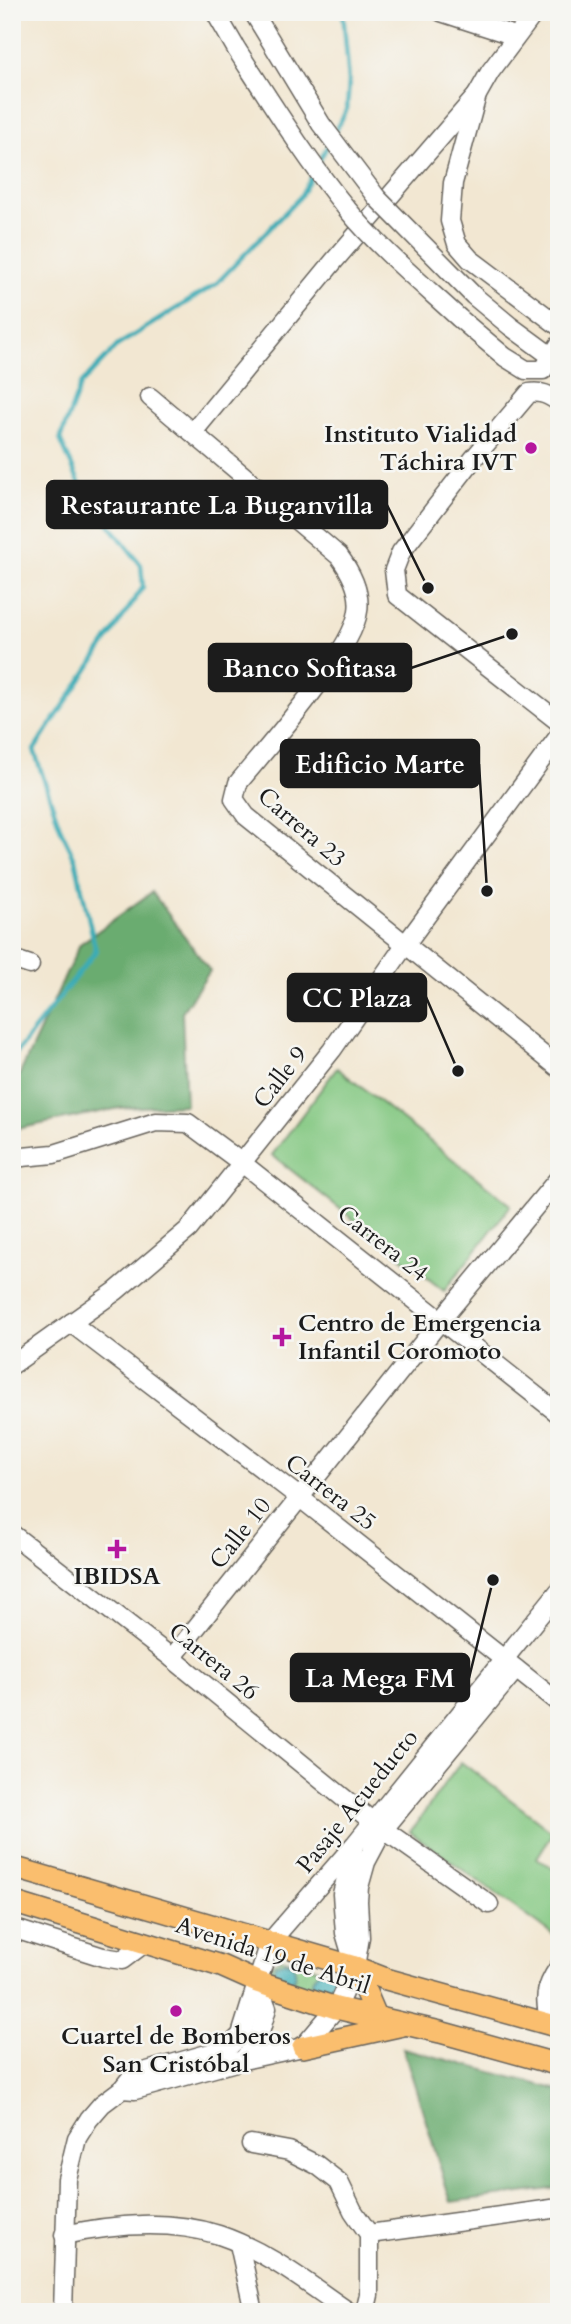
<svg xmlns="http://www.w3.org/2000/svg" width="571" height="2324" font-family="Cardo,serif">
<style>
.green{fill:#84c882;stroke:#50724f;stroke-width:2}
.forest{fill:#6bac70;stroke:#446446;stroke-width:2}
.water{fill:#3bacb6;stroke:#2c6469;stroke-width:2}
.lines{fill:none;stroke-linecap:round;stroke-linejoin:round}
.stream{stroke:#3bacb6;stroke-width:4.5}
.minor-casing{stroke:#67635c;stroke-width:21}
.major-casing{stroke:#67635c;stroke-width:24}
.minor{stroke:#fff;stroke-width:18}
.major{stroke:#fabe6e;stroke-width:21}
.minor-bridge-casing{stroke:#67635c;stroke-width:21;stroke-linecap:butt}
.minor-bridge{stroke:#fff;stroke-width:18}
.poi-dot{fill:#b5179e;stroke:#f6f6f2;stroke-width:2.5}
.labels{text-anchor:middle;stroke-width:5;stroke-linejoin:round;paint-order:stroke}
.poi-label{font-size:24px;font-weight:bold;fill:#1c1c1c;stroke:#f6f6f2}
.street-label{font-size:24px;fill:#1c1c1c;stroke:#f6f6f2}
.leader{fill:none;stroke:#1c1c1c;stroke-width:2.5}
.callout-dot{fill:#1c1c1c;stroke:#f6f6f2;stroke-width:2.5}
.callout{fill:#1c1c1c;stroke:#1c1c1c;stroke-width:2.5}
.callout-label{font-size:26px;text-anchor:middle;font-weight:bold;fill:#fff}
</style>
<rect width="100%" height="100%" fill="#f6f6f2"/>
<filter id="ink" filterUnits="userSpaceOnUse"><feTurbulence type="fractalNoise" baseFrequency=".0143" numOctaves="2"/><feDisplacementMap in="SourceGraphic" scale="14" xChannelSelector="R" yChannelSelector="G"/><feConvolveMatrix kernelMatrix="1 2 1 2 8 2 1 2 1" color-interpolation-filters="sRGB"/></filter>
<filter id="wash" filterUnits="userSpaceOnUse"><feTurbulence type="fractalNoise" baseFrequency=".00686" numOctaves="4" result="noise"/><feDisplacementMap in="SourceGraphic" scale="28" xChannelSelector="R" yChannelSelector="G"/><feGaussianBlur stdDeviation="1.57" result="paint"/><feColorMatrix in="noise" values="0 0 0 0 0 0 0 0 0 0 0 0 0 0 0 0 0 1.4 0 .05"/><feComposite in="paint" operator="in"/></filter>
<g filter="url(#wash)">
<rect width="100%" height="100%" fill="#f2e7d2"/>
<g class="green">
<polygon points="337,1068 511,1205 444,1291 272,1155"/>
<polygon points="461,1762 553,1832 537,1858 559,1873 559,1931 555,1936 410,1832"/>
<path d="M282,1958L330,1973C338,1980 336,1988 331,1996L270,1976L268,1970C272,1963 275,1961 282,1958Z"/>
</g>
<g class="forest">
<polygon points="152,892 210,971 182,1012 186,1105 120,1108 12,1130 12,1102 17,1080 80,944"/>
<polygon points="403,2048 559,2090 559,2188 451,2202"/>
</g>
<g class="water">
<path d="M286,1961C297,1966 298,1976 290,1983L272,1977L275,1965Z"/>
<circle cx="324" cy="1983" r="12"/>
</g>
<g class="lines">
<g class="stream">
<polyline points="335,132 347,109 349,81 343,12"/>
<polyline points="318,163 329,143"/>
<polyline points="12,1058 96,951 75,859 61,830 34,750 143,587 141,565 82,489 60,439 81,384 118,345 216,284 300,197 313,174"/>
</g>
</g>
</g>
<g filter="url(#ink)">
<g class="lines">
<g class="minor-casing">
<g id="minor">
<polyline points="215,12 237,50"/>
<polyline points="253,12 261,25"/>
<polyline points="441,12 515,36"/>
<polyline points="535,12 490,72 477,95 453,183 450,221 457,244 470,259 559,326"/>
<polyline points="474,296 510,326 559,362"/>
<polyline points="459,318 505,357 526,370 543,370 559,345"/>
<path d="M150,397L339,556C350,571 361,592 358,611C354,650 266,749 238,783L234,799L246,816L559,1068"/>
<path d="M559,402C549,395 541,391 529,393L474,458L401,552L394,570L397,595L559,722"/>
<polyline points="193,432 334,261 477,95"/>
<polyline points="12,959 30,965"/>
<polyline points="12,1158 54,1154 156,1122 188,1123 242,1163 559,1414"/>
<polyline points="71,1323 299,1497 559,1703"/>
<polyline points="12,1365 116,1291 189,1229 332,1050 405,945 559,736"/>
<polyline points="12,1534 172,1658 373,1822 489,1904"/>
<polyline points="172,1658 441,1320 559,1178"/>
<polyline points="353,1851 342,1894 345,1933 354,1963"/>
<polyline points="12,1928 103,1957 122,1960 146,1942"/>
<path d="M550,2024C544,1999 544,1989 559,1967"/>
<polyline points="243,2060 258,2040 267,2008 257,1982"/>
<polyline points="122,2089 135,2090 243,2060 303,2047 336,2008 355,1967 360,1937 358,1901 359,1887 366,1862 383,1830 516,1669"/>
<polyline points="251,2144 289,2151 317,2165 339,2182 353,2211 369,2234 369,2295 365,2312"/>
<polyline points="369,2234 559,2208"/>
<path d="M64,2235C115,2224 169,2219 219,2235C267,2251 308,2284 349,2312"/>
<polyline points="239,2244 254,2312"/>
<polyline points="63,2312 67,2179 77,2138 89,2119 102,2104 122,2089 133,2075 228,2048 241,2035 270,1942 355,1844 559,1591"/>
</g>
</g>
<g class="major-casing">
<g id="major">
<polyline points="12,1867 355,1967 386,1979 559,2027"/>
<polyline points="12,1902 221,1966 257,1982 336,2008 440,2032 559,2065"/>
<polyline points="355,1967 376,2016"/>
<polyline points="303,2047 403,2025"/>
</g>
</g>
<use href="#minor" class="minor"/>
<use href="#major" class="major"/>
<g class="minor-bridge-casing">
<g id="minor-bridge">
<polyline points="261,25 321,124 377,198 474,296"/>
<path d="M237,50C272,104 306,159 347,209C380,249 421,283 459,318"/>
</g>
</g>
<use href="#minor-bridge" class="minor-bridge"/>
</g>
</g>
<g class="poi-dot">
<circle cx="531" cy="448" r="7"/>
<path d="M278.5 1326.5h7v7h7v7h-7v7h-7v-7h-7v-7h7z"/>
<path d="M113.5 1538.5h7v7h7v7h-7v7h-7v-7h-7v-7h7z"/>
<circle cx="176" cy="2011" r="7"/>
</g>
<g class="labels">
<g class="poi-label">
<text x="517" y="442" text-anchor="end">Instituto Vialidad<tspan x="517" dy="28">Táchira IVT</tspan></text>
<text x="298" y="1331" text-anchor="start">Centro de Emergencia<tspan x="298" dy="28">Infantil Coromoto</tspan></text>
<text x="117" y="1584">IBIDSA</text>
<text x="176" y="2044">Cuartel de Bomberos<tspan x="176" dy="28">San Cristóbal</tspan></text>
</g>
<g class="street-label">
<text transform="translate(302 827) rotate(41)" y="8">Carrera 23</text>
<text transform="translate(280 1077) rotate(-52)" y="8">Calle 9</text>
<text transform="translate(383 1243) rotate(38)" y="8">Carrera 24</text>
<text transform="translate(331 1492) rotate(38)" y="8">Carrera 25</text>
<text transform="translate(240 1533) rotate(-52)" y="8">Calle 10</text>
<text transform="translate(214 1661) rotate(39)" y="8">Carrera 26</text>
<text transform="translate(357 1801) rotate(-51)" y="8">Pasaje Acueducto</text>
<text transform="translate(273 1955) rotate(18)" y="8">Avenida 19 de Abril</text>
</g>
</g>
<path class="leader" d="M428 588L387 505M512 634L411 668M487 891L479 764M458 1071L426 997M493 1580L469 1678"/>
<g class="callout-dot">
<circle cx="428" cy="588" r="7"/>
<circle cx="512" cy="634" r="7"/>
<circle cx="487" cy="891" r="7"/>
<circle cx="458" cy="1071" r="7"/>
<circle cx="493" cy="1580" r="7"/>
</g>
<g class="callout">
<rect x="47" y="481" width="340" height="47" rx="7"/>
<rect x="209" y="644" width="202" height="47" rx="7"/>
<rect x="281" y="740" width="198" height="47" rx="7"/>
<rect x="288" y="974" width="138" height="47" rx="7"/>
<rect x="291" y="1654" width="178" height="47" rx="7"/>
</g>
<g class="callout-label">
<text x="217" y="514">Restaurante La Buganvilla</text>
<text x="310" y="677">Banco Sofitasa</text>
<text x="380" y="773">Edificio Marte</text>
<text x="357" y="1007">CC Plaza</text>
<text x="380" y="1687">La Mega FM</text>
</g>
<rect width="571" height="2324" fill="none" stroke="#f6f6f2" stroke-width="42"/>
</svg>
